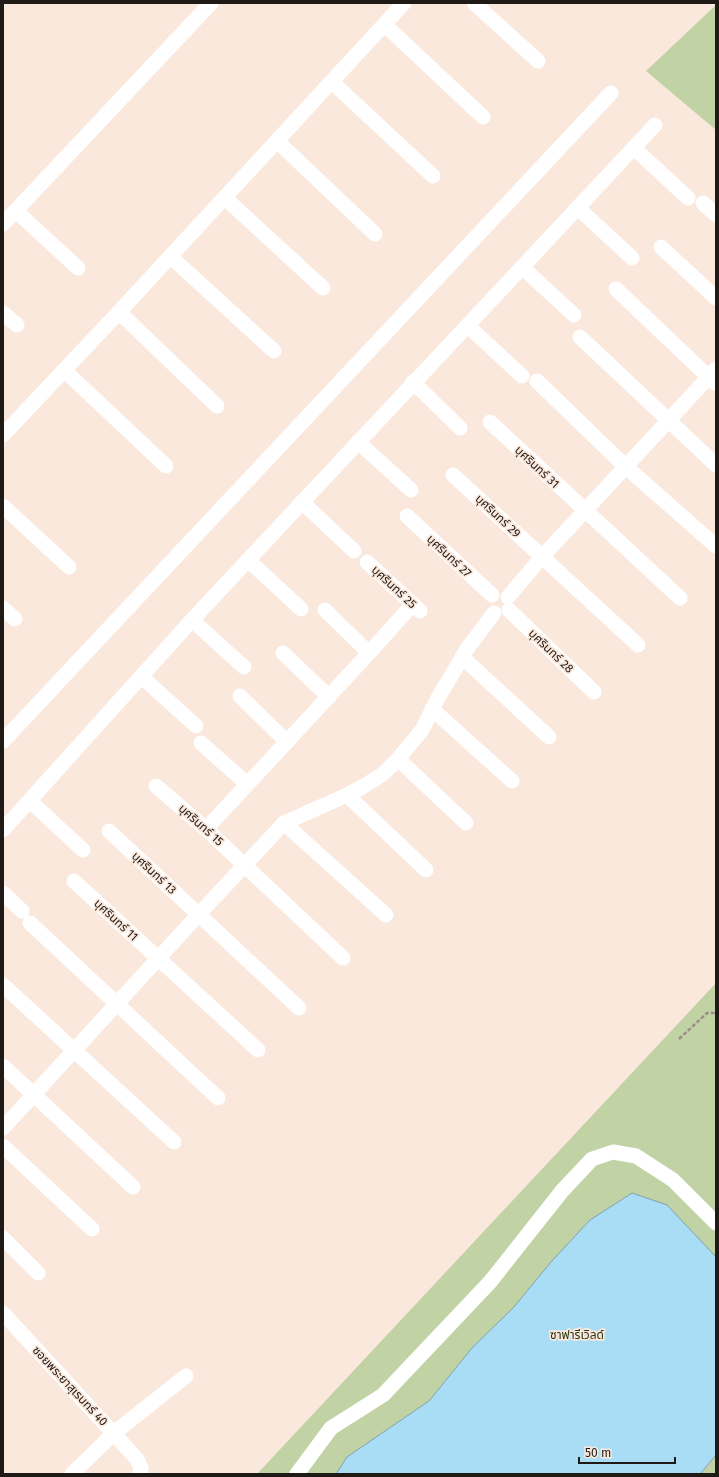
<svg xmlns="http://www.w3.org/2000/svg" width="719" height="1477" font-family="'Fira Sans','Noto Sans Thai',sans-serif">
<style>
.green{fill:#c1d2a4}
.water{fill:#a9ddf5;stroke:#80a2b2}
.lines{fill:none;stroke-linecap:round;stroke-linejoin:round}
.path{stroke:#9c8f86;stroke-width:2.5;stroke-dasharray:4 2;stroke-linecap:butt}
.minor{stroke:#fff;stroke-width:15}
.labels{text-anchor:middle;stroke-width:3.5;stroke-linejoin:round;paint-order:stroke}
.street-label{font-size:12px;fill:#201a16;stroke:#fae8dc}
.park-label{font-size:12px;fill:#2a3413;stroke:#fae8dc}
</style>
<rect width="100%" height="100%" fill="#fae8dc"/>
<g class="green">
<polygon points="716,5 716,130 646,71"/>
<polygon points="716,983 716,1474 257,1474"/>
</g>
<polygon class="water" points="632,1193 667,1205 716,1257 716,1455 700,1474 336,1474 347,1457 429,1401 472,1348 514,1307 551,1262 590,1220"/>
<g class="lines">
<polyline class="path" points="679,1039 707,1013 716,1013"/>
<g class="minor">
<polyline points="474,3 538,61"/>
<polyline points="385,25 483,117"/>
<polyline points="332,82 433,176"/>
<polyline points="277,141 375,234"/>
<polyline points="634,148 688,198"/>
<polyline points="225,198 323,288"/>
<polyline points="703,203 716,215"/>
<polyline points="578,208 632,258"/>
<polyline points="16,211 78,268"/>
<polyline points="3,224 211,3"/>
<polyline points="661,247 716,298"/>
<polyline points="171,257 274,351"/>
<polyline points="522,267 574,315"/>
<polyline points="616,289 715,383"/>
<polyline points="119,312 217,406"/>
<polyline points="3,313 17,325"/>
<polyline points="468,326 522,376"/>
<polyline points="580,337 716,465"/>
<polyline points="64,370 166,466"/>
<polyline points="537,381 626,467 716,546"/>
<polyline points="413,382 460,428"/>
<polyline points="490,422 680,598"/>
<polyline points="3,435 119,312 404,3"/>
<polyline points="358,442 411,490"/>
<polyline points="453,475 638,645"/>
<polyline points="302,502 354,551"/>
<polyline points="3,506 69,567"/>
<polyline points="407,516 492,595"/>
<polyline points="248,560 301,609"/>
<polyline points="367,562 420,611"/>
<polyline points="508,597 542,557 716,369"/>
<polyline points="3,608 15,619"/>
<polyline points="325,610 369,653"/>
<polyline points="509,610 594,692"/>
<polyline points="192,620 244,667"/>
<polyline points="283,653 329,697"/>
<polyline points="462,657 549,737"/>
<polyline points="142,677 196,726"/>
<polyline points="240,696 287,742"/>
<polyline points="432,709 512,781"/>
<polyline points="3,741 611,93"/>
<polyline points="201,743 247,784"/>
<polyline points="398,759 466,823"/>
<polyline points="156,786 206,829 343,958"/>
<polyline points="347,795 426,870"/>
<polyline points="30,801 83,850"/>
<polyline points="284,823 386,915"/>
<polyline points="206,829 369,653 413,604"/>
<polyline points="3,830 192,620 655,125"/>
<polyline points="109,831 299,1008"/>
<polyline points="74,881 258,1050"/>
<polyline points="3,893 22,911"/>
<polyline points="30,923 218,1098"/>
<polyline points="3,985 174,1142"/>
<polyline points="3,1066 133,1187"/>
<polyline points="3,1128 199,914 284,823 347,795 364,786 383,774 398,759 422,730 438,698 467,649 494,613"/>
<polyline points="3,1146 92,1229"/>
<polyline points="3,1238 38,1273"/>
<polyline points="3,1313 137,1459 141,1468 140,1474"/>
<polyline points="72,1474 114,1433 186,1376"/>
<polyline points="297,1474 331,1428 383,1395 490,1282 562,1191 592,1159 613,1152 636,1156 673,1180 716,1223"/>
</g>
</g>
<g class="labels">
<g class="street-label">
<text transform="translate(537 467) rotate(43)" y="4">บุศรินทร์ 31</text>
<text transform="translate(498 516) rotate(43)" y="4">บุศรินทร์ 29</text>
<text transform="translate(449 556) rotate(43)" y="4">บุศรินทร์ 27</text>
<text transform="translate(394 587) rotate(43)" y="4">บุศรินทร์ 25</text>
<text transform="translate(551 651) rotate(44)" y="4">บุศรินทร์ 28</text>
<text transform="translate(201 825) rotate(42)" y="4">บุศรินทร์ 15</text>
<text transform="translate(154 873) rotate(43)" y="4">บุศรินทร์ 13</text>
<text transform="translate(116 920) rotate(43)" y="4">บุศรินทร์ 11</text>
<text transform="translate(70 1386) rotate(47)" y="4">ซอยพระยาสุเรนทร์ 40</text>
</g>
<g class="park-label">
<text x="577" y="1339">ซาฟารีเวิลด์</text>
</g>
</g>
<rect width="719" height="1477" fill="none" stroke="#201a16" stroke-width="8"/>
<path d="M579 1457v6h96v-6" fill="none" stroke="#201a16" stroke-width="2"/>
<text x="585" y="1457" font-size="12" fill="#201a16" stroke="#fae8dc" stroke-width="3" paint-order="stroke">50 m</text>
</svg>
